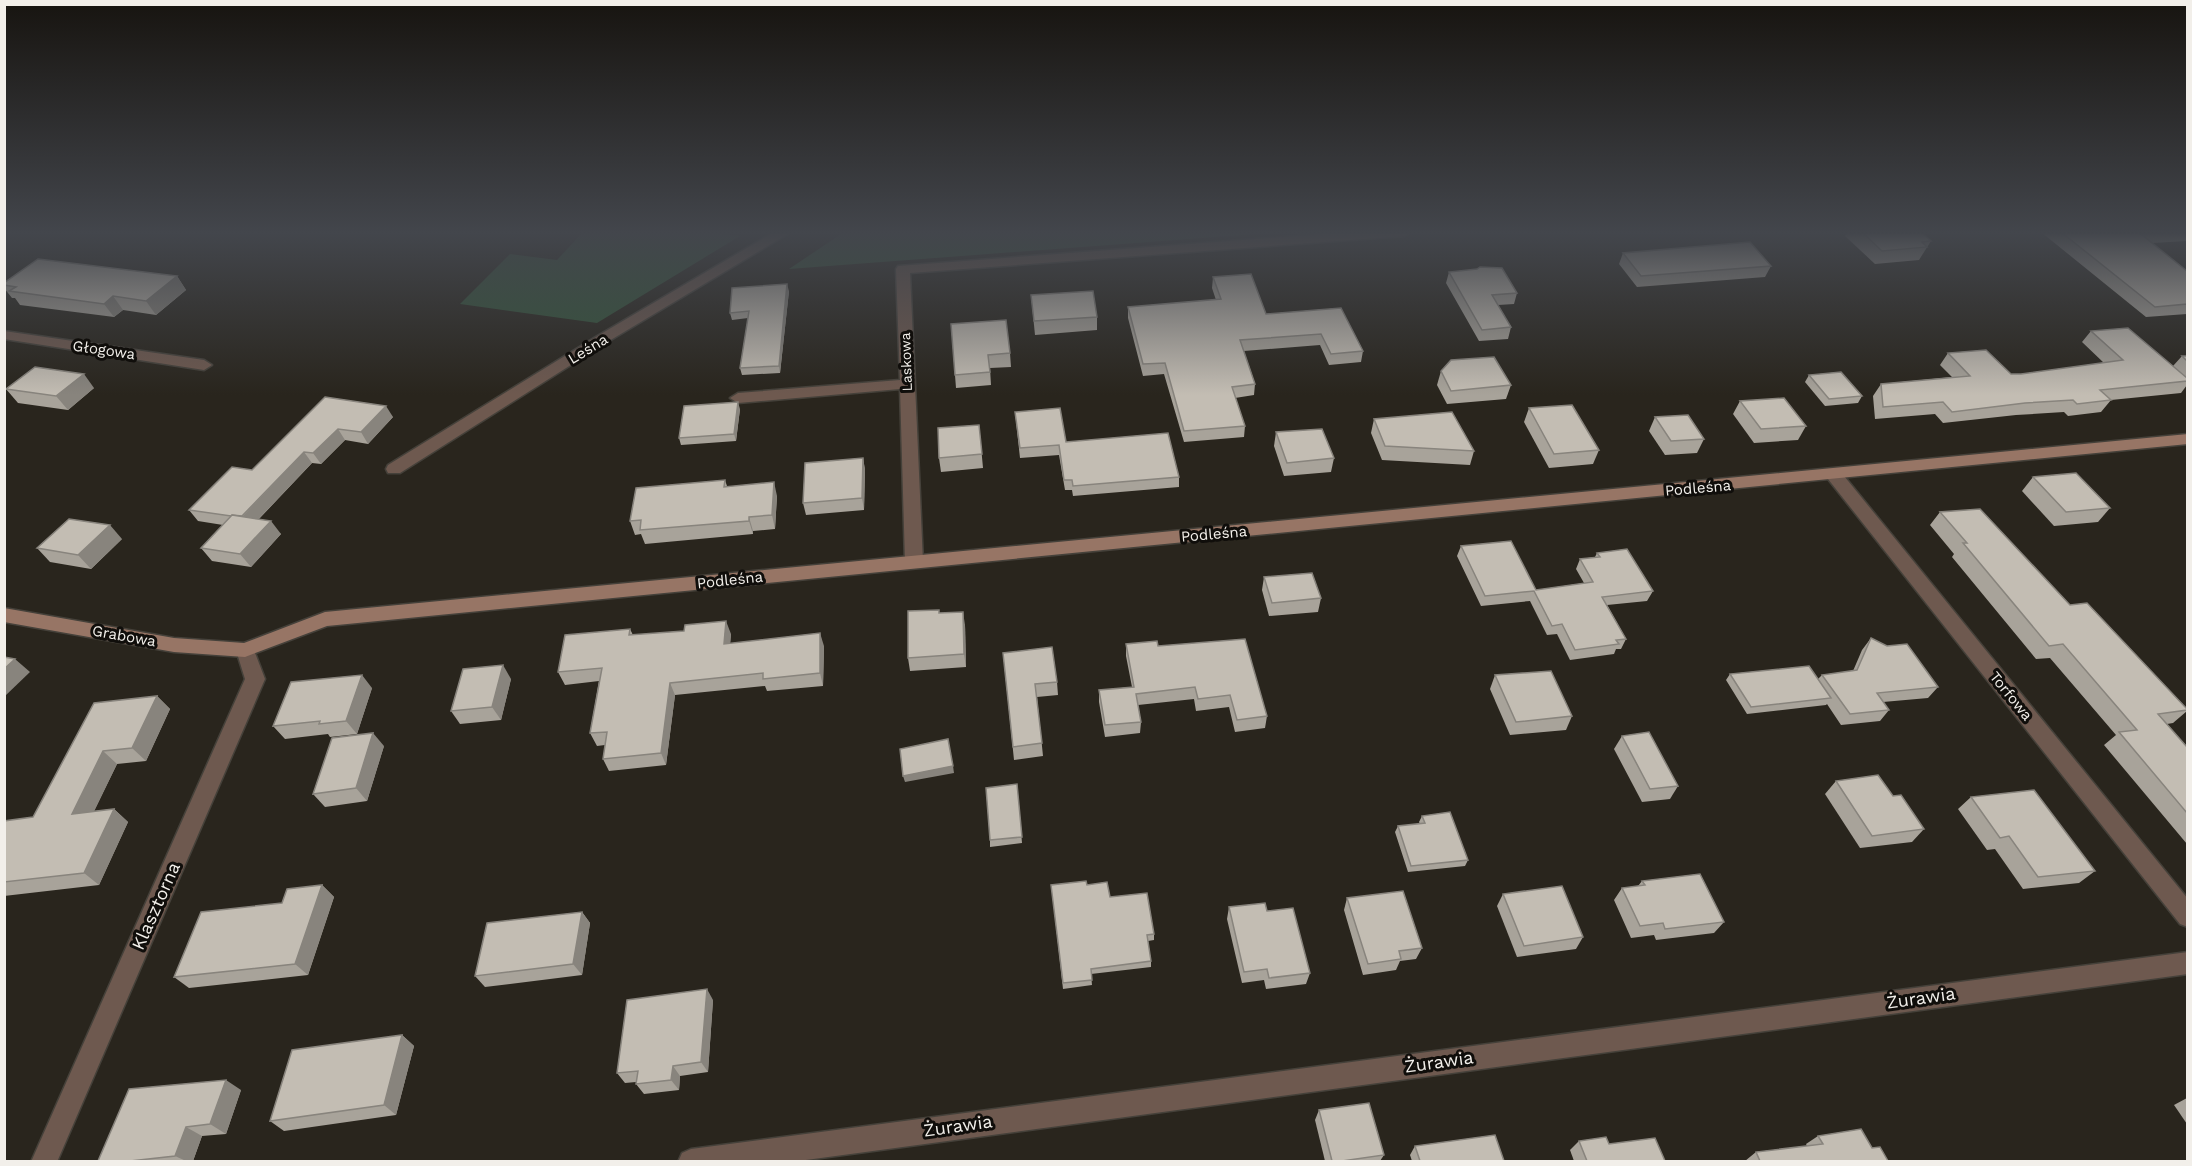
<svg xmlns="http://www.w3.org/2000/svg" width="2192" height="1166" font-family="'Work Sans',sans-serif">
<style>
.green{fill:#34553a}
.lines{fill:none;stroke-linecap:round;stroke-linejoin:round}
.street-casing{stroke:#45413a;stroke-width:3}
.secondary-casing{stroke:#45413a;stroke-width:3}
.street{fill:#6e594f;fill-rule:evenodd}
.secondary{fill:#977565;fill-rule:evenodd}
.wall{fill:#a8a39a}
.shaded-wall{fill:#88847d}
.building{fill:#c3bdb3;stroke:#88847d;stroke-width:1.5}
.labels{text-anchor:middle;stroke-width:6;stroke-linejoin:round;paint-order:stroke}
.far-street-label{font-size:14px;fill:#f2efea;stroke:#100e0b}
.street-label{font-size:15px;fill:#f2efea;stroke:#100e0b}
.near-street-label{font-size:18px;fill:#f2efea;stroke:#100e0b}
</style>
<rect width="100%" height="100%" fill="#29251d"/>
<g class="green">
<polygon points="583,232 706,232 740,236 597,323 460,304 510,254 557,260"/>
<polygon points="844,232 1281,232 789,269"/>
</g>
<g class="lines">
<g class="street-casing">
<g id="street">
<polygon points="774,232 791,232 604,344 400,473 388,473 386,469 388,465 594,338"/>
<polygon points="1350,232 1411,232 1404,236 910,273 923,562 920,567 914,568 908,567 905,562 900,389 738,403 730,398 738,393 900,380 896,269 898,266"/>
<polygon points="4,331 204,360 212,365 204,370 4,339"/>
<polygon points="1834,469 1840,471 2188,899 2188,927 2180,924 1828,479 1826,475 1828,471"/>
<polygon points="245,643 252,645 265,679 57,1162 31,1162 245,679 236,650 238,645"/>
<polygon points="2188,952 2188,974 791,1162 678,1162 682,1153 691,1149"/>
</g>
</g>
<g class="secondary-casing">
<polygon id="secondary" points="2188,434 2188,444 327,626 245,657 174,652 4,622 4,608 174,638 244,643 325,612"/>
</g>
<use href="#street" class="street"/>
<use href="#secondary" class="secondary"/>
</g>
<g class="wall">
<polygon points="1848,232 1921,232 1931,241 1919,260 1875,264 1845,236"/>
<polygon points="2041,232 2187,232 2187,241 2152,243 2187,271 2187,314 2146,317"/>
<polygon points="1623,253 1771,266 1765,277 1637,287 1619,264"/>
<polygon points="1449,272 1517,293 1514,304 1498,305 1511,327 1508,339 1479,341 1446,283"/>
<polygon points="177,276 186,290 156,315 123,310 114,317 20,305 15,298 12,298 4,288 4,283"/>
<polygon points="1213,277 1266,314 1341,308 1363,351 1361,362 1329,365 1320,345 1244,351 1255,384 1254,395 1235,398 1245,426 1244,437 1184,442 1164,374 1143,376 1128,318 1128,307 1216,300 1212,288"/>
<polygon points="789,291 780,373 742,375 740,368 748,318 732,320 730,313"/>
<polygon points="1031,295 1097,317 1097,330 1035,335"/>
<polygon points="951,324 1010,353 1011,367 990,368 991,385 956,388"/>
<polygon points="2091,331 2173,366 2182,356 2187,356 2187,385 2181,393 2111,400 2101,412 2068,416 2064,412 2016,415 1943,423 1935,414 1875,419 1873,396 1881,384 1952,377 1940,365 1948,353 2011,374 2021,374 2104,363 2082,342"/>
<polygon points="1441,371 1511,385 1506,399 1447,404 1437,385"/>
<polygon points="1809,375 1862,396 1858,403 1825,406 1805,382"/>
<polygon points="94,388 68,410 18,403 6,389"/>
<polygon points="325,397 393,417 368,444 345,440 321,464 312,463 259,519 281,534 251,567 212,561 201,548 223,525 198,521 189,510 252,470"/>
<polygon points="1740,401 1806,426 1798,440 1754,443 1733,414"/>
<polygon points="1529,408 1599,450 1593,464 1549,468 1524,422"/>
<polygon points="740,409 736,441 681,445 679,438"/>
<polygon points="1015,412 1066,442 1179,477 1179,487 1073,496 1072,490 1065,490 1059,455 1020,458"/>
<polygon points="1655,417 1704,439 1697,453 1665,455 1649,431"/>
<polygon points="1374,419 1474,451 1470,465 1382,460 1371,433"/>
<polygon points="979,425 983,468 941,472 939,458"/>
<polygon points="1276,432 1334,458 1331,472 1284,476 1274,446"/>
<polygon points="863,458 865,470 864,510 806,515 803,503"/>
<polygon points="2033,477 2110,508 2098,522 2054,526 2022,491"/>
<polygon points="725,480 727,486 777,496 775,529 753,531 753,534 645,544 641,534 635,535 630,521"/>
<polygon points="1940,512 2070,605 2187,709 2187,711 2173,723 2167,724 2187,747 2187,844 2104,745 2116,735 2050,658 2036,659 1952,557 1954,554 1930,525"/>
<polygon points="122,539 91,569 50,562 37,548"/>
<polygon points="1461,546 1536,590 1584,583 1576,569 1580,559 1595,557 1597,553 1653,591 1647,601 1607,605 1626,639 1621,649 1616,649 1614,654 1570,660 1557,634 1547,635 1530,601 1481,606 1457,556"/>
<polygon points="1264,577 1321,598 1318,612 1269,616 1262,590"/>
<polygon points="939,613 965,625 966,667 910,671 908,658"/>
<polygon points="630,629 633,635 731,634 730,644 824,646 823,686 767,691 765,686 675,695 666,765 609,771 603,759 605,745 597,746 590,733 599,681 565,685 558,672"/>
<polygon points="1871,638 1938,687 1928,698 1883,702 1889,710 1880,721 1841,725 1827,704 1826,705 1747,714 1726,680 1730,674 1818,679 1822,675 1853,671 1862,650"/>
<polygon points="1126,644 1158,646 1267,716 1265,728 1235,732 1229,707 1196,711 1194,699 1138,705 1141,722 1140,733 1105,737 1099,702 1099,690 1132,687 1126,656"/>
<polygon points="1003,653 1057,682 1058,695 1037,697 1043,756 1014,760"/>
<polygon points="1495,675 1572,716 1566,730 1510,735 1490,689"/>
<polygon points="511,679 501,720 460,724 451,711"/>
<polygon points="372,688 357,734 330,737 328,734 285,739 273,726"/>
<polygon points="157,696 170,709 146,761 117,764 94,811 114,809 128,822 99,885 4,896 4,821 33,817"/>
<polygon points="1622,736 1678,786 1670,799 1642,802 1614,749"/>
<polygon points="384,746 367,801 325,807 313,794"/>
<polygon points="1836,781 1893,796 1924,829 1912,842 1860,848 1825,794"/>
<polygon points="1017,784 1022,843 990,847 990,840"/>
<polygon points="1971,797 2095,871 2079,883 2023,889 1995,849 1987,850 1958,809"/>
<polygon points="1422,816 1468,860 1465,866 1408,872 1395,832 1398,826 1420,824 1419,822"/>
<polygon points="1642,881 1724,922 1714,933 1656,940 1654,935 1631,938 1614,900 1622,888 1638,886"/>
<polygon points="322,885 334,897 308,975 189,988 174,977 282,903"/>
<polygon points="1087,885 1110,897 1154,934 1154,940 1148,941 1151,961 1151,967 1091,974 1092,985 1063,989 1052,891"/>
<polygon points="1503,894 1583,937 1576,949 1517,957 1497,906"/>
<polygon points="1347,898 1422,948 1416,959 1400,961 1396,970 1363,975 1344,910"/>
<polygon points="1229,907 1310,973 1306,984 1266,989 1264,980 1242,983 1227,919"/>
<polygon points="582,912 590,923 582,975 485,987 475,976"/>
<polygon points="713,1000 708,1072 680,1076 679,1090 644,1094 636,1084 636,1082 625,1083 617,1073"/>
<polygon points="402,1035 414,1046 396,1115 284,1131 270,1121"/>
<polygon points="241,1090 226,1134 202,1136 193,1161 98,1161"/>
<polygon points="2187,1098 2187,1124 2174,1105"/>
<polygon points="1319,1110 1384,1155 1380,1161 1325,1161 1315,1120"/>
<polygon points="1818,1136 1872,1148 1888,1161 1745,1161 1756,1152 1807,1146 1806,1144"/>
<polygon points="1579,1141 1609,1144 1664,1160 1665,1161 1574,1161 1570,1150"/>
<polygon points="1415,1146 1504,1161 1412,1161 1410,1155"/>
</g>
<g class="shaded-wall">
<polygon points="177,276 186,290 156,315 146,301"/>
<polygon points="787,284 789,291 780,373 779,366"/>
<polygon points="113,296 123,310 114,317 104,304"/>
<polygon points="84,374 94,388 68,410 56,396"/>
<polygon points="738,402 740,409 736,441 734,434"/>
<polygon points="386,406 393,417 368,444 361,432"/>
<polygon points="338,429 345,440 321,464 313,453"/>
<polygon points="304,452 312,463 249,529 241,518"/>
<polygon points="863,458 865,470 864,510 862,498"/>
<polygon points="774,482 777,496 775,529 772,515"/>
<polygon points="749,517 753,531 753,534 749,521"/>
<polygon points="271,521 281,534 251,567 240,554"/>
<polygon points="110,525 122,539 91,569 78,555"/>
<polygon points="963,612 965,625 966,667 964,654"/>
<polygon points="726,621 731,634 729,657 724,644"/>
<polygon points="820,633 824,646 823,686 820,673"/>
<polygon points="15,659 30,672 4,697 4,669"/>
<polygon points="503,665 511,679 501,720 492,707"/>
<polygon points="362,675 372,688 357,734 346,721"/>
<polygon points="670,683 675,695 666,765 661,753"/>
<polygon points="157,696 170,709 146,761 132,748"/>
<polygon points="373,733 384,746 367,801 356,788"/>
<polygon points="103,751 117,764 87,826 72,814"/>
<polygon points="953,766 954,773 905,782 903,776"/>
<polygon points="114,809 128,822 99,885 84,873"/>
<polygon points="322,885 334,897 308,975 295,964"/>
<polygon points="582,912 590,923 582,975 573,964"/>
<polygon points="707,989 713,1000 708,1072 701,1062"/>
<polygon points="402,1035 414,1046 396,1115 384,1105"/>
<polygon points="673,1066 680,1076 679,1090 671,1080"/>
<polygon points="226,1080 241,1090 226,1134 210,1124"/>
<polygon points="186,1127 202,1136 193,1161 186,1161 175,1156"/>
</g>
<g class="building">
<polygon points="1862,232 1921,232 1931,241 1922,242 1927,247 1882,251"/>
<polygon points="2061,232 2169,232 2141,234 2187,271 2187,304 2155,307"/>
<polygon points="1750,242 1771,266 1641,276 1623,253"/>
<polygon points="38,259 177,276 146,301 113,296 104,304 9,291 16,287 4,285 4,283"/>
<polygon points="1480,267 1502,268 1517,293 1492,295 1511,327 1482,330 1449,272 1477,269"/>
<polygon points="1251,274 1266,314 1341,308 1363,351 1331,354 1321,334 1240,340 1255,384 1232,387 1245,426 1184,431 1165,363 1143,364 1128,307 1221,299 1213,277"/>
<polygon points="787,284 779,366 740,368 749,311 730,313 732,288"/>
<polygon points="1093,291 1097,317 1034,321 1031,295"/>
<polygon points="1006,320 1010,353 988,355 990,372 955,375 951,324"/>
<polygon points="2128,328 2187,378 2187,381 2100,390 2111,400 2077,404 2073,400 2025,403 1952,412 1943,402 1883,407 1881,384 1970,376 1948,353 1986,350 2011,374 2021,374 2123,360 2091,331"/>
<polygon points="2182,356 2187,356 2187,361"/>
<polygon points="1494,357 1511,385 1451,391 1441,371 1451,360"/>
<polygon points="35,367 84,374 56,396 6,389"/>
<polygon points="1841,372 1862,396 1829,399 1809,375"/>
<polygon points="325,397 386,406 361,432 338,429 313,453 304,452 242,516 232,515 231,516 189,510 232,467 252,470"/>
<polygon points="1784,398 1806,426 1761,429 1740,401"/>
<polygon points="738,402 734,434 679,438 684,406"/>
<polygon points="1572,405 1599,450 1554,454 1529,408"/>
<polygon points="1060,408 1066,442 1168,433 1179,477 1073,486 1072,480 1064,480 1059,445 1020,448 1015,412"/>
<polygon points="1452,412 1474,451 1385,446 1374,419"/>
<polygon points="1688,415 1704,439 1671,441 1655,417"/>
<polygon points="979,425 982,454 939,458 938,428"/>
<polygon points="1322,429 1334,458 1287,463 1276,432"/>
<polygon points="863,458 862,498 803,503 805,463"/>
<polygon points="2076,473 2110,508 2066,512 2033,477"/>
<polygon points="725,480 724,487 774,482 772,515 749,517 749,521 640,530 641,520 630,521 636,488"/>
<polygon points="1980,509 2070,605 2087,603 2187,709 2187,710 2158,714 2187,747 2187,813 2119,732 2137,730 2063,644 2049,646 1963,543 1967,543 1940,512"/>
<polygon points="232,515 271,521 240,554 201,548"/>
<polygon points="69,519 110,525 78,555 37,548"/>
<polygon points="1511,541 1536,590 1593,582 1580,559 1600,557 1597,553 1627,549 1653,591 1602,597 1626,639 1616,640 1619,644 1575,650 1562,624 1552,626 1534,591 1485,596 1461,546"/>
<polygon points="1312,573 1321,598 1272,603 1264,577"/>
<polygon points="939,610 939,613 963,612 964,654 908,658 908,611"/>
<polygon points="726,621 724,644 820,633 820,673 763,679 763,673 670,683 661,753 603,759 607,732 590,733 602,668 558,672 565,635 630,629 629,635 684,631 685,625"/>
<polygon points="1871,638 1887,646 1907,644 1938,687 1877,693 1889,710 1850,714 1822,675 1857,670"/>
<polygon points="1245,639 1267,716 1237,720 1230,695 1198,699 1195,687 1136,694 1141,722 1105,725 1099,690 1134,687 1126,644 1157,641 1158,646"/>
<polygon points="1052,647 1057,682 1035,684 1042,743 1013,747 1003,653"/>
<polygon points="4,657 15,659 4,669"/>
<polygon points="503,665 492,707 451,711 463,669"/>
<polygon points="1809,666 1831,698 1751,707 1730,674"/>
<polygon points="1551,671 1572,716 1516,722 1495,675"/>
<polygon points="362,675 346,721 319,724 320,721 273,726 291,682"/>
<polygon points="157,696 132,748 103,751 72,814 114,809 84,873 4,882 4,821 33,817 94,703"/>
<polygon points="1649,732 1678,786 1650,789 1622,736"/>
<polygon points="373,733 356,788 313,794 332,738"/>
<polygon points="948,739 953,766 903,776 900,749"/>
<polygon points="1878,775 1893,796 1901,795 1924,829 1872,836 1836,781"/>
<polygon points="1017,784 1022,837 990,840 986,788"/>
<polygon points="2034,790 2095,871 2038,877 2009,836 2000,838 1971,797"/>
<polygon points="1450,812 1468,860 1411,866 1398,826 1425,823 1422,816"/>
<polygon points="1700,874 1724,922 1665,929 1663,923 1640,926 1622,888 1645,885 1642,881"/>
<polygon points="1086,881 1087,885 1107,882 1110,897 1147,893 1154,934 1147,935 1151,961 1091,969 1092,980 1063,983 1051,885"/>
<polygon points="322,885 295,964 174,977 201,912 282,903 287,889"/>
<polygon points="1562,886 1583,937 1524,946 1503,894"/>
<polygon points="1403,891 1422,948 1399,951 1401,959 1368,964 1347,898"/>
<polygon points="1265,903 1267,911 1293,908 1310,973 1269,978 1267,969 1244,972 1229,907"/>
<polygon points="582,912 573,964 475,976 487,923"/>
<polygon points="707,989 701,1062 673,1066 671,1080 636,1084 638,1071 617,1073 627,1000"/>
<polygon points="402,1035 384,1105 270,1121 292,1050"/>
<polygon points="226,1080 210,1124 186,1127 175,1156 130,1161 98,1161 129,1089"/>
<polygon points="1369,1103 1384,1155 1342,1161 1332,1161 1319,1110"/>
<polygon points="1861,1129 1872,1148 1880,1147 1888,1161 1760,1161 1756,1152 1823,1144 1818,1136"/>
<polygon points="1495,1135 1504,1161 1420,1161 1415,1146"/>
<polygon points="1606,1137 1609,1144 1655,1138 1665,1161 1587,1161 1579,1141"/>
</g>
<linearGradient id="sky" x2="0" y2="1"><stop stop-color="#171410"/><stop offset="0.59" stop-color="#43464c"/><stop offset="1" stop-color="#43464c" stop-opacity="0"/></linearGradient>
<rect width="2192" height="395" fill="url(#sky)"/>
<g class="labels">
<g class="far-street-label">
<text transform="translate(906 362) rotate(-92)" y="5">Laskowa</text>
</g>
<g class="street-label">
<text transform="translate(588 349) rotate(-31)" y="5">Leśna</text>
<text transform="translate(104 350) rotate(8)" y="5">Głogowa</text>
<text transform="translate(1698 488) rotate(-5)" y="5">Podleśna</text>
<text transform="translate(1214 534) rotate(-5)" y="5">Podleśna</text>
<text transform="translate(730 580) rotate(-6)" y="5">Podleśna</text>
<text transform="translate(124 636) rotate(10)" y="5">Grabowa</text>
<text transform="translate(2011 696) rotate(51)" y="5">Torfowa</text>
</g>
<g class="near-street-label">
<text transform="translate(156 906) rotate(-66)" y="6">Klasztorna</text>
<text transform="translate(1921 998) rotate(-8)" y="6">Żurawia</text>
<text transform="translate(1439 1062) rotate(-8)" y="6">Żurawia</text>
<text transform="translate(958 1126) rotate(-8)" y="6">Żurawia</text>
</g>
</g>
<rect width="2192" height="1166" fill="none" stroke="#f2efea" stroke-width="12"/>
</svg>
